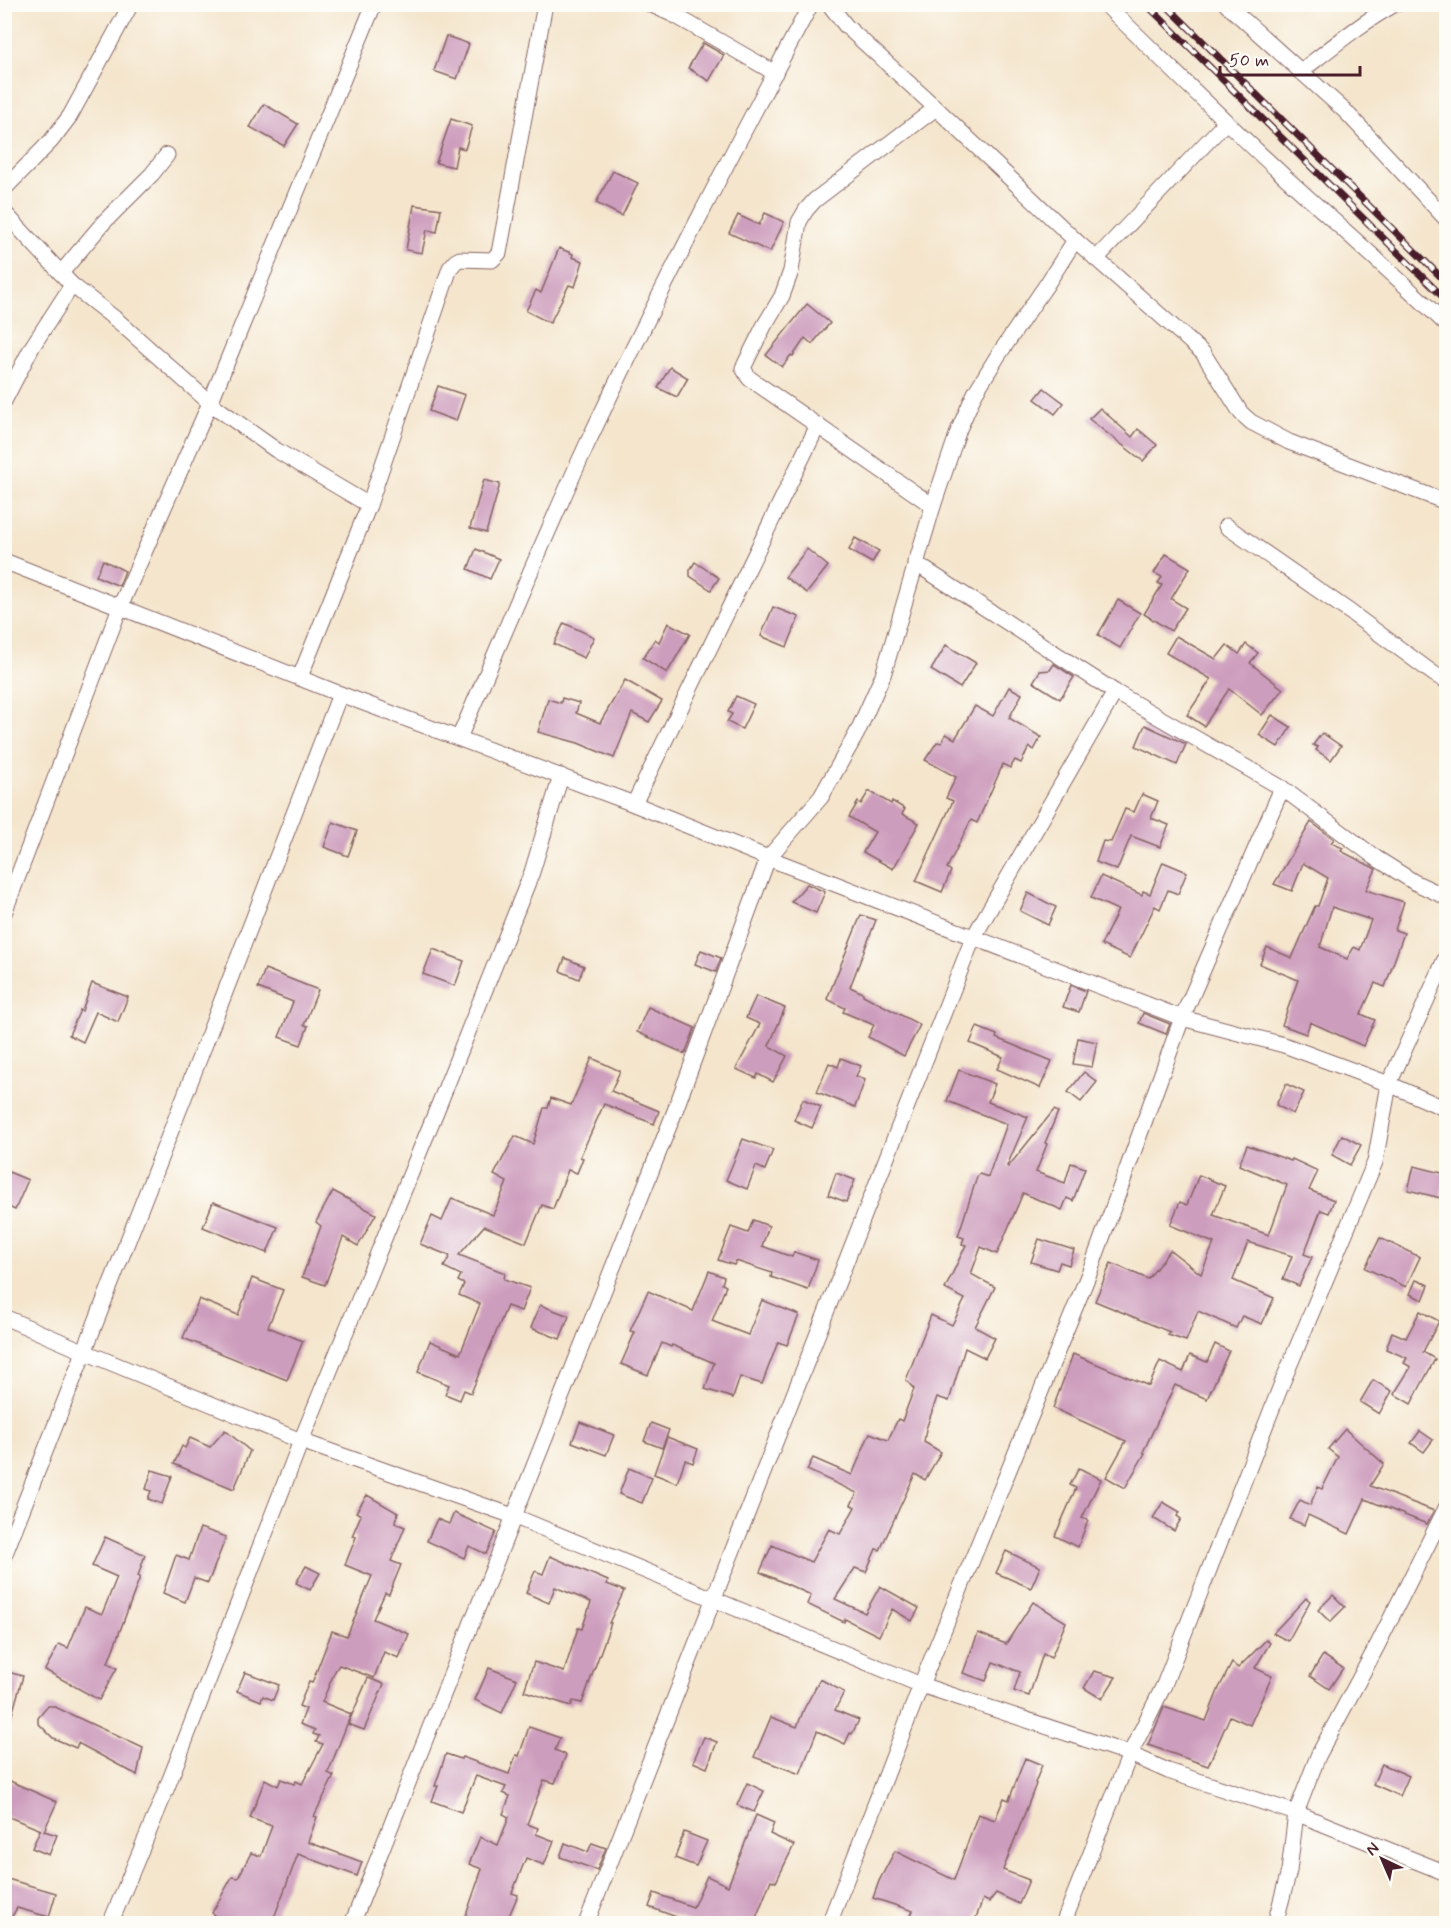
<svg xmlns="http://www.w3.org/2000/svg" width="1451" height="1928" font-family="Mynerve,sans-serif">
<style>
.building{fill:#cd9dbd;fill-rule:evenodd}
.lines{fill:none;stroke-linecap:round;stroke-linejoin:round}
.street-casing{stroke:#866463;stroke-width:17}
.street{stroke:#fff;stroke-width:15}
.rail-casing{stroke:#4a1f2b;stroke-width:7}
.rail{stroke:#fdfcf7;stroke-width:4.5;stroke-dasharray:14;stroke-linecap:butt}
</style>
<rect width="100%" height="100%" fill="#fdfcf7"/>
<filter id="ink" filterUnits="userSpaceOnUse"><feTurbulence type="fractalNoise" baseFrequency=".0167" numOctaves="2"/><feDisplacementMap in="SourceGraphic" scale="12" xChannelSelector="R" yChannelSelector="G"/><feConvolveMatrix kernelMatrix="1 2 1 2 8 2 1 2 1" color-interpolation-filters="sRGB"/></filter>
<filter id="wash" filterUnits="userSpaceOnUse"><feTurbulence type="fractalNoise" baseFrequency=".008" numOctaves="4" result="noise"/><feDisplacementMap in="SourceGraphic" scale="24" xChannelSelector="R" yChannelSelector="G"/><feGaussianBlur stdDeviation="1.35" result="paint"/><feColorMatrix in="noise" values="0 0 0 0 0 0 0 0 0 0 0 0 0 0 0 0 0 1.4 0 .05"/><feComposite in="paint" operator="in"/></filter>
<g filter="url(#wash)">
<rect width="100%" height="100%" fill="#f4e5cc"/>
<g id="blocks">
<g class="building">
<polygon points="446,36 469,44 457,79 434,71"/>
<polygon points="703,43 724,55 709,81 688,68"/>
<polygon points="264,104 298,124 284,146 250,127"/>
<polygon points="451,119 472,126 465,149 458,147 454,167 436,163"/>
<polygon points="613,171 638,183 622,216 596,203"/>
<polygon points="414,205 441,209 437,232 427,230 422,253 406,250"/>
<polygon points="765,213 784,222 770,252 729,233 738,215 759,225"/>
<polygon points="559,248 573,254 572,257 583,261 575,287 569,285 550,323 526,311 536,290 541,293"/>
<polygon points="807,304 830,323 812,344 805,338 793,356 791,355 782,367 766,355"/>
<polygon points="670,367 688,378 677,397 658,388"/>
<polygon points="438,386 465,395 456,421 429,411"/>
<polygon points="1044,388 1064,403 1055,414 1035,399"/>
<polygon points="1100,408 1132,437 1138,429 1157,445 1143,461 1089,419"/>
<polygon points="484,480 500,484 486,533 470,528"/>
<polygon points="855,538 879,551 872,563 849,550"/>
<polygon points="476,549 499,559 490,579 468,569"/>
<polygon points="807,549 828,566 807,593 785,577"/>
<polygon points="1166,554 1190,568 1171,599 1186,608 1171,631 1144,614 1162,585 1158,583 1162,577 1154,573"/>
<polygon points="103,560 125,571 119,586 96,576"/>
<polygon points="695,562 719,578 711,590 690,576 690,570"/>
<polygon points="1118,600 1140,613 1120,648 1098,635"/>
<polygon points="773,607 799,617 787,647 761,636"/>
<polygon points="564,623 594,637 584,658 554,644"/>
<polygon points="668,623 690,634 667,673 643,658 655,639 659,642"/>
<polygon points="1176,636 1216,659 1227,645 1239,654 1246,644 1258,653 1250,663 1283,689 1262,715 1229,689 1204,726 1187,715 1211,679 1166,653"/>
<polygon points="946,645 976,663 960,688 931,670"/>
<polygon points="1054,664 1074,677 1060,699 1033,682 1040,671 1050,670"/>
<polygon points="625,680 662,701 649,722 632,713 614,758 578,743 538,732 548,699 561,703 562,698 579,703 576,713 600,723"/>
<polygon points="1009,687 1022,694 1009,718 1041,737 1034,750 1029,747 1021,763 1015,760 1010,768 1003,764 977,823 971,820 947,868 951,871 942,892 916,881 953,801 946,798 956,777 925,760 937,742 942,743 946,734 955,739 975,706 993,716"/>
<polygon points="736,696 754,704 742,729 727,722 732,714 728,712"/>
<polygon points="1272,715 1291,727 1278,747 1259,735"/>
<polygon points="1145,725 1186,744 1177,765 1136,746"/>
<polygon points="1322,733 1341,746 1331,760 1316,750 1318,747 1313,745"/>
<polygon points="869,791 891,804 892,801 905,809 902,814 919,823 893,869 863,852 875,832 849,817 858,802 861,804"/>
<polygon points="1142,794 1158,801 1151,818 1169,825 1160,847 1131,836 1117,870 1096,862 1103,841 1111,842 1125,809 1134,812"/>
<polygon points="333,822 357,831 348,856 324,847"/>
<path d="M1311,822L1334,839L1331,843L1343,848L1341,851L1376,869L1366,890L1404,902L1395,930L1404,933L1385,987L1375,983L1361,1014L1375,1020L1363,1046L1310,1022L1306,1034L1282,1025L1298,980L1260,964L1267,947L1292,958L1315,906H1318L1328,878L1303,863L1292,891L1274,884ZM1332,907L1371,920L1360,950L1354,947L1347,959L1320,947Z"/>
<polygon points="1163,862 1187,872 1178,894 1168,890 1160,909 1155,906 1130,958 1101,945 1118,910 1091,898 1101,876 1142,895 1143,891 1150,894"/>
<polygon points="807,884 825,892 816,913 791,902"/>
<polygon points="1028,893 1056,907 1048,925 1020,911"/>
<polygon points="861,915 876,920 850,987 863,993 863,995 920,1025 904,1056 868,1037 874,1025 843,1012 845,1008 827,999"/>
<polygon points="433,949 464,961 455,986 423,974"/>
<polygon points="701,950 721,958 716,972 695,964"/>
<polygon points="565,958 584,966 579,979 560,971"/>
<polygon points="265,969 318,990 304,1025 308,1026 301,1045 279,1037 293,1002 258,988"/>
<polygon points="92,983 128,997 118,1022 96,1012 83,1042 69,1035 80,1010 82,1011"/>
<polygon points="1071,985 1086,991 1079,1012 1063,1007"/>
<polygon points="756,996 785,1008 769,1046 787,1056 773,1082 758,1074 756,1078 736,1069 760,1024 746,1018"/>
<polygon points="648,1007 695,1028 685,1054 637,1032"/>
<polygon points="1143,1013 1170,1024 1166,1034 1139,1023"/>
<polygon points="977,1027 997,1035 996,1038 1052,1061 1040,1088 997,1069 1003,1057 970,1043"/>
<polygon points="1078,1038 1097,1042 1092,1067 1073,1064"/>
<polygon points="592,1058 620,1071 611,1091 659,1111 654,1124 604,1104 580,1157 583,1158 577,1173 568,1170 553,1209 542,1205 526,1243 484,1226 459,1255 505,1273 504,1279 530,1288 521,1311 507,1306 471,1393 464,1390 460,1400 445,1394 449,1385 418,1372 430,1341 460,1354 480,1304 459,1295 464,1284 458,1281 461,1275 444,1267 450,1256 420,1244 432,1216 442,1221 452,1198 493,1215 507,1182 494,1175 515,1136 533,1144 544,1108 548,1108 551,1098 571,1105"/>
<polygon points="841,1058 861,1066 856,1076 865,1080 855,1107 817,1092 829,1063 838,1067"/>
<polygon points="959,1070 995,1084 988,1102 1028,1117 1007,1166 1008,1167 1054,1110 1058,1112 1045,1143 1047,1144 1036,1172 1065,1183 1071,1163 1085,1168 1073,1201 1067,1198 1062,1210 1023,1193 997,1254 981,1247 971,1274 995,1287 975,1327 995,1338 985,1358 965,1348 949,1401 937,1397 926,1429 924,1442 941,1452 925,1480 915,1474 880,1550 876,1549 866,1572 855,1568 835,1599 865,1613 880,1586 919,1608 912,1621 892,1609 879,1636 845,1619 844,1622 807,1604 811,1595 760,1572 772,1545 811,1562 829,1529 840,1534 855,1507 851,1505 857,1493 807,1470 813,1458 852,1475 870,1433 888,1440 898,1419 902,1421 914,1389 906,1380 931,1315 952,1325 965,1299 945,1289 966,1245 962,1244 964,1238 958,1236 977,1177 979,1174 988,1177 1007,1124 947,1101"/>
<polygon points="1084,1072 1097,1082 1081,1102 1068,1092"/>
<polygon points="1286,1084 1304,1092 1293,1114 1276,1105"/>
<polygon points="803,1099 821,1107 812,1128 794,1120"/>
<polygon points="1342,1135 1361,1145 1350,1165 1332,1155"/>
<polygon points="743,1139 773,1150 765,1170 756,1166 747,1189 726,1180"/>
<polygon points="1247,1145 1291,1161 1292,1159 1318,1171 1309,1190 1334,1200 1329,1213 1321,1210 1304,1254 1312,1257 1299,1286 1283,1279 1292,1256 1248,1242 1233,1280 1274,1298 1262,1324 1242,1316 1236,1328 1198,1311 1186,1341 1168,1335 1170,1332 1095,1301 1111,1263 1148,1279 1170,1250 1201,1274 1214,1243 1170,1225 1180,1202 1187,1205 1199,1175 1225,1186 1213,1215 1269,1235 1287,1185 1239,1165"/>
<polygon points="1414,1166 1446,1174 1441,1198 1408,1190"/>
<polygon points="4,1170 28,1180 15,1210 4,1205"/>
<polygon points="836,1173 855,1180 846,1202 828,1195"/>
<polygon points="333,1191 376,1214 358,1246 343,1237 325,1285 302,1277 321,1226 316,1222"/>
<polygon points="213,1202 278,1227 267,1253 203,1227"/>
<polygon points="753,1220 769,1226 762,1246 792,1257 794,1252 818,1260 808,1290 771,1277 772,1273 736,1261 734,1265 718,1260 731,1227 748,1233"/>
<polygon points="1380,1238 1420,1257 1406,1287 1365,1268"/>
<polygon points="1039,1239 1074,1250 1069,1265 1060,1262 1057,1270 1031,1262"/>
<polygon points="709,1271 724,1277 722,1284 726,1286 712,1321 748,1335 762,1300 799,1315 787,1345 778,1342 762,1384 740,1377 733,1398 705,1389 714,1363 672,1345 671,1347 662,1343 648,1375 621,1364 635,1332 630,1331 648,1291 693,1311"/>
<polygon points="252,1278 283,1290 268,1327 303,1341 287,1380 183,1338 199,1299 238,1315"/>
<polygon points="1416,1280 1429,1285 1423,1300 1410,1294"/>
<polygon points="540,1305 569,1316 560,1339 531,1328"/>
<polygon points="1420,1311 1439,1321 1423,1352 1435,1359 1411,1404 1394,1394 1411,1367 1404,1363 1407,1358 1386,1349 1392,1332 1406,1338"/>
<polygon points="1215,1344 1229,1351 1207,1399 1175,1385 1143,1452 1145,1453 1125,1488 1106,1477 1126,1441 1053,1408 1073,1354 1149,1386 1160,1361 1183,1372 1190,1355 1207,1362"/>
<polygon points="1373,1380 1392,1391 1379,1414 1360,1402"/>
<polygon points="580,1422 614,1435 606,1455 572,1442"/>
<polygon points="651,1423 669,1430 662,1448 644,1441"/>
<polygon points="1345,1429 1384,1464 1370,1486 1434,1511 1427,1524 1365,1499 1349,1534 1308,1515 1304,1525 1290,1519 1300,1500 1310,1505 1318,1487 1322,1489 1338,1457 1328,1449"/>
<polygon points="225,1430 250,1451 234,1489 174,1464 182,1446 185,1448 190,1438 210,1447"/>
<polygon points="1420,1431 1433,1440 1424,1452 1411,1443"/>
<polygon points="667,1437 698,1449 693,1463 685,1460 677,1483 654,1474"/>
<polygon points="629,1468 652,1478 642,1503 619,1494"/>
<polygon points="1079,1468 1101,1479 1082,1518 1088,1520 1078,1547 1055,1536 1076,1488 1070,1485"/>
<polygon points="152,1470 172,1476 162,1504 148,1499 151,1491 146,1489"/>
<polygon points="367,1495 398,1513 395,1523 405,1527 391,1561 401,1565 389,1594 385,1593 373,1619 409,1634 399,1658 384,1652 374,1678 339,1665 335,1671 322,1702 351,1714 328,1773 334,1776 314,1816 317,1817 308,1842 362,1862 357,1876 298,1854 272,1923 211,1923 215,1915 212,1913 232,1877 238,1878 251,1853 261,1856 272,1826 250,1818 265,1779 278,1786 281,1779 294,1784 296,1781 302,1784 323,1744 316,1742 319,1736 313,1734 315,1730 300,1724 306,1709 299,1706 309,1682 312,1683 332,1631 347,1636 372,1576 345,1565 356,1537 352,1536 361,1515 356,1512"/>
<polygon points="1163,1502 1180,1512 1177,1516 1181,1519 1174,1531 1153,1518"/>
<polygon points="454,1513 496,1532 486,1554 469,1546 464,1558 427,1541 437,1519 449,1524"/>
<polygon points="200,1528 226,1537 208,1583 194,1578 185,1602 163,1593 176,1555 189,1560"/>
<polygon points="105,1537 145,1555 138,1576 140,1577 108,1663 117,1668 99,1700 45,1670 59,1644 68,1648 85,1607 102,1614 117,1577 92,1566"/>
<polygon points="1006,1551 1040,1567 1031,1588 996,1573"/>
<polygon points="550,1556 608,1581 607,1584 624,1591 609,1623 611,1623 582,1703 573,1701 571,1706 524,1691 534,1662 564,1672 578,1628 582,1629 591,1602 555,1587 549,1603 526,1593 535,1571 543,1574"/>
<polygon points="306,1566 320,1573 310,1590 296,1583"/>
<polygon points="1333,1595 1345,1607 1330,1622 1318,1610"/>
<polygon points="1306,1598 1310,1601 1288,1641 1273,1633"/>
<polygon points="1033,1602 1066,1622 1051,1658 1043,1654 1029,1696 1014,1691 1020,1672 993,1662 986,1681 963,1673 978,1633 1006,1644"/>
<polygon points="1266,1640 1270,1643 1255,1668 1272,1676 1250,1725 1230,1716 1208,1766 1148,1745 1164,1707 1206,1721 1219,1688 1232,1663 1238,1668"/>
<polygon points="1323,1655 1343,1668 1329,1689 1310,1676"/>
<polygon points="489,1668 517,1679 502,1713 475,1700"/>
<polygon points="4,1671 23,1676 9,1725 4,1725"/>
<polygon points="1094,1671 1116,1677 1102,1699 1084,1688"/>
<polygon points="245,1672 279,1685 273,1700 263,1696 261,1701 237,1691"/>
<polygon points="368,1678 384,1684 364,1730 348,1724"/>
<polygon points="820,1679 844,1692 835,1710 859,1720 852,1734 850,1733 845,1744 817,1731 800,1774 754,1757 771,1717 797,1727 804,1709"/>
<polygon points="48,1706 53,1706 143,1748 137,1775 78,1743 76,1748 53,1738 38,1723 38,1718"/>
<polygon points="529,1727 560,1738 555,1750 566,1755 555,1783 544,1780 527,1824 538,1828 536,1834 554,1841 544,1865 526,1858 512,1893 518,1895 506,1923 479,1923 465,1918 482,1869 469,1864 480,1837 498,1845 509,1817 503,1814 510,1796 503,1793 506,1787 476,1776 461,1812 432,1801 438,1786 435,1786 446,1754 461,1759 462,1757 509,1774 516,1755 519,1756"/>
<polygon points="704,1737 717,1742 707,1768 693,1762"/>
<polygon points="1025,1758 1042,1765 1035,1783 1036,1784 1003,1870 1029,1880 1019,1904 996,1893 989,1902 983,1899 974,1923 907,1923 913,1911 873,1898 879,1881 895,1851 954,1880 978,1814 995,1820 1004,1798 1009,1800"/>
<polygon points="1382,1764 1409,1776 1400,1796 1373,1784"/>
<polygon points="10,1781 57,1802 44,1831 57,1835 49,1855 32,1848 40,1830 41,1830 4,1815 4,1794"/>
<polygon points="747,1783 764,1791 754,1812 737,1805"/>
<polygon points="756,1815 774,1823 770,1834 794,1845 776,1882 771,1880 754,1923 693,1923 649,1907 654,1893 693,1907 707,1876 728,1886"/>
<polygon points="684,1832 707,1841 696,1866 675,1858"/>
<polygon points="565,1843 588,1852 592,1843 606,1848 597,1870 560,1857"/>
<polygon points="4,1878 56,1893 49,1917 17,1908 8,1923 4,1923"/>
</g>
</g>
</g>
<g filter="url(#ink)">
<use href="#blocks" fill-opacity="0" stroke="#866463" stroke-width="1.5"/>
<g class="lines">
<g class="street-casing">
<g id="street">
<polyline points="650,4 676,16 775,73"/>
<polyline points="829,4 846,26 936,108 1075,240 1203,353 1241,413 1251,422 1289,442 1446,502"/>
<path d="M1105,4C1165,62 1224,121 1285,177C1339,226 1394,274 1446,324"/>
<polyline points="1226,4 1346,112 1446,219"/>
<path d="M1300,72C1331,48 1361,23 1395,4"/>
<polyline points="4,189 51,141 70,116 131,4"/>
<polyline points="4,212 72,285 118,321 210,403 276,450 369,505"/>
<polyline points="1096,259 1226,122"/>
<polyline points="61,273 104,222 152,174 167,155"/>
<polyline points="4,401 32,347 72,285"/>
<polyline points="933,506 749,378 743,368 764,326 782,296 791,271 799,222 806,210 815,200 936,108"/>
<polyline points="1226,526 1350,612 1434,674 1446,681"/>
<polyline points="4,561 340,694 634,804 768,858 1182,1018 1284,1045 1389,1084 1446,1109"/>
<polyline points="915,563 1115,692 1282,788 1376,858 1414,882 1446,897"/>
<polyline points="300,677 369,505 450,268 456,261 460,259 492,260 499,253 545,4"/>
<path d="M459,738C502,639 543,540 588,442C658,294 734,149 811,4"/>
<polyline points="634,804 818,425"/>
<polyline points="4,913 120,607 210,403 374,4"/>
<polyline points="4,1317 85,1352 301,1441 513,1516 921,1685 1130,1754 1168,1771 1296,1813 1446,1873"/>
<polyline points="4,1556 205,1044 340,694"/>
<polyline points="110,1924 164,1795 301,1441 440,1102 532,872 561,776"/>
<polyline points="352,1924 673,1116 768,858 821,797 857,733 883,675 933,506 959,429 975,393 997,357 1047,284 1075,240"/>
<polyline points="586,1924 973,938 1115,692"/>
<polyline points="829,1924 921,1685 1090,1271 1182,1018 1282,788"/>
<polyline points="1063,1924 1130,1754 1164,1685 1282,1383 1375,1162 1389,1084 1446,957"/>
<polyline points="1275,1924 1289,1871 1296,1813 1318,1756 1377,1646 1446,1508"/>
</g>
</g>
<use href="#street" class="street"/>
<g class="rail-casing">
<g id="rail">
<polyline points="1146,4 1446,300"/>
<polyline points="1165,4 1446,282"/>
</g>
</g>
<use href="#rail" class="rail"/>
</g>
</g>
<rect width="1451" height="1928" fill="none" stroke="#fdfcf7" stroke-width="24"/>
<g transform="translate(1382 1859) rotate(316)" stroke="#fdfcf7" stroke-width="4.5" paint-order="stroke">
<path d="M0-4.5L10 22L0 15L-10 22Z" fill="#4a1f2b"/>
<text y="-9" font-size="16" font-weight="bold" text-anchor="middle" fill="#4a1f2b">N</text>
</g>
<path d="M1220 66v9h140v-9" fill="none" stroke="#4a1f2b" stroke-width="3"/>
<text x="1229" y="66" font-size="18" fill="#4a1f2b" stroke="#fdfcf7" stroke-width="4.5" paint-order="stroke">50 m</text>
</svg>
